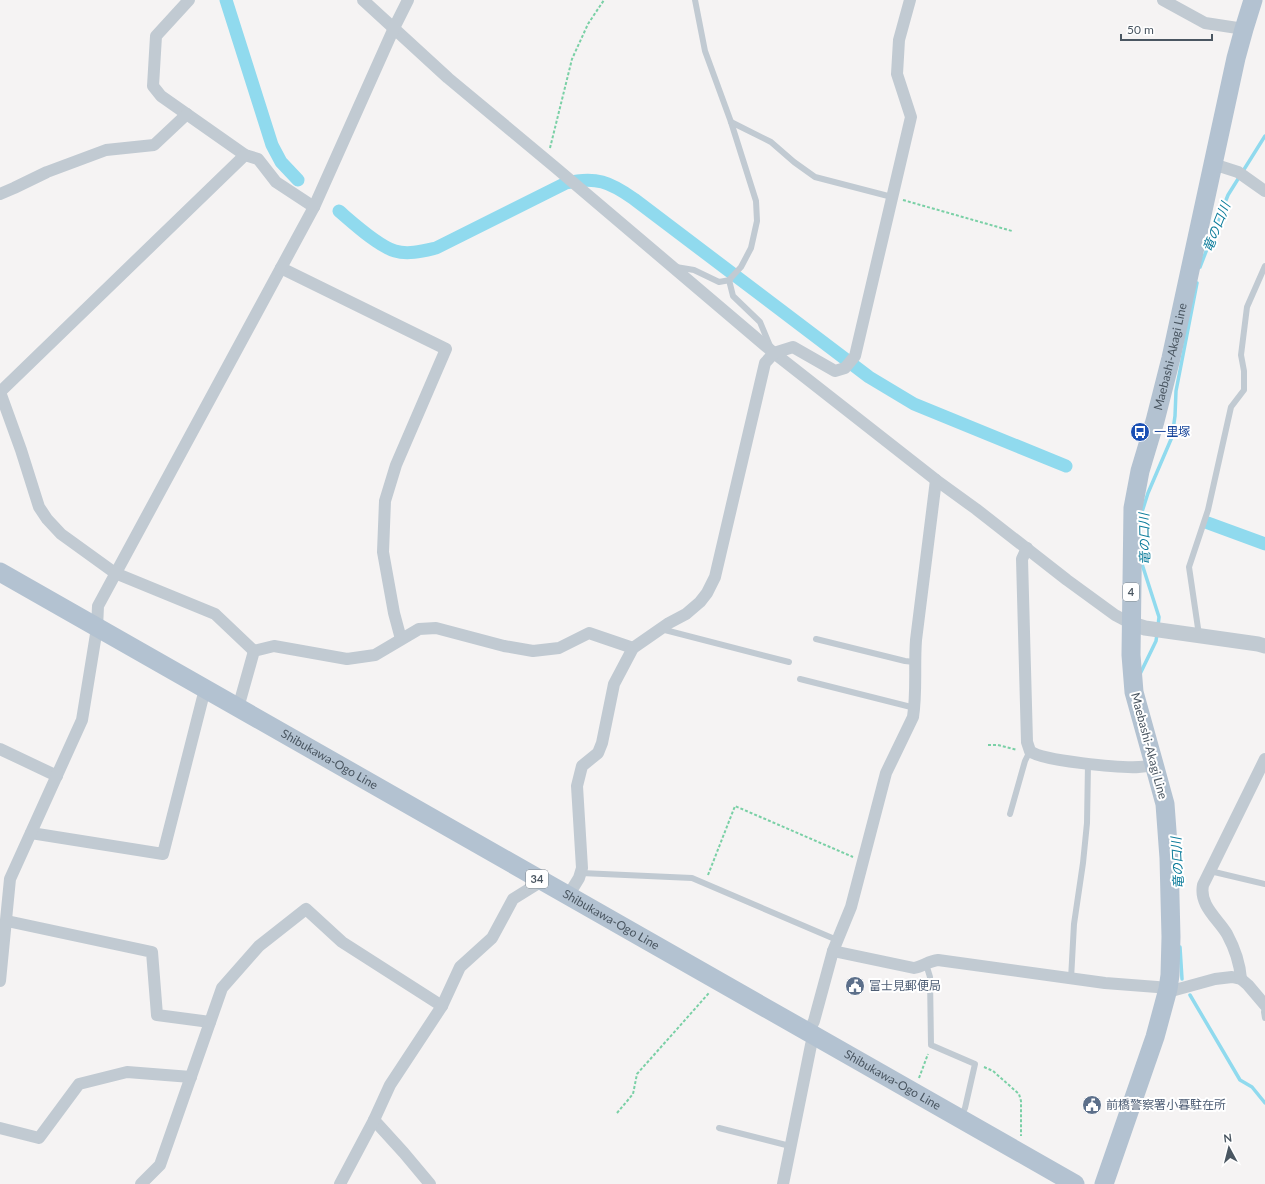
<svg xmlns="http://www.w3.org/2000/svg" width="1265" height="1184" font-family="Lato,'Noto Sans JP',sans-serif">
<style>
.lines{fill:none;stroke-linecap:round;stroke-linejoin:round}
.stream{stroke:#90daee;stroke-width:3.5}
.canal{stroke:#90daee;stroke-width:13}
.path{stroke:#7ad0a6;stroke-width:2;stroke-dasharray:3 2;stroke-linecap:butt}
.service{stroke:#c1cad2;stroke-width:6}
.minor{stroke:#c1cad2;stroke-width:12}
.tertiary{stroke:#c1cad2;stroke-width:15}
.primary{stroke:#b3c2d1;stroke-width:19}
.labels{text-anchor:middle;stroke-width:4;stroke-linejoin:round;paint-order:stroke}
.shield{fill:#fff;stroke:#808990;stroke-width:1}
.shield-label{font-size:11px;font-weight:bold;fill:#4a5661}
.street-label{font-size:12px;fill:#4a5661;stroke:#fff}
.transit-label{font-size:12px;fill:#164399;stroke:#fff;text-anchor:start}
.service-label{font-size:12px;fill:#4e5e75;stroke:#fff;text-anchor:start}
.water-label{font-size:13px;font-style:italic;fill:#0c7c9b;stroke:#fff}
</style>
<rect width="100%" height="100%" fill="#f5f3f3"/>
<g class="lines">
<g class="stream">
<polyline points="1200,267 1228,195 1265,136"/>
<polyline points="1141,515 1148,493 1172,437 1175,416 1176,391 1197,283"/>
<polyline points="1142,559 1142,564 1159,617 1158,626"/>
<polyline points="1140,674 1156,641 1157,634"/>
<polyline points="1180,947 1182,979"/>
<polyline points="1190,995 1240,1080 1252,1087 1265,1103"/>
</g>
<g class="canal">
<polyline points="226,0 272,145 281,162 298,180"/>
<path d="M339,211C353,223 378,246 395,251C408,255 423,251 436,248L566,183C596,176 610,182 634,199L869,377L914,404L1066,466"/>
<polyline points="1208,523 1265,544"/>
</g>
<g class="path">
<polyline points="550,148 572,59 588,24 604,0"/>
<polyline points="903,200 1012,231"/>
<polyline points="988,745 998,745 1017,750"/>
<polyline points="708,875 735,806 853,857"/>
<polyline points="984,1067 993,1071 1019,1094 1021,1101 1021,1136"/>
<polyline points="919,1078 928,1054"/>
<polyline points="617,1113 633,1094 637,1074 709,993"/>
</g>
<g class="service">
<polyline points="695,0 705,51 731,122 756,201 757,221 751,248 741,267 729,280 733,296 760,322 770,346"/>
<polyline points="731,122 771,142 794,162 815,177 892,197"/>
<polyline points="676,267 694,270 719,282 730,280"/>
<polyline points="661,629 789,662"/>
<polyline points="1199,635 1189,567 1208,510 1231,407 1244,390 1244,371 1241,355 1247,307 1265,266"/>
<polyline points="816,639 905,661 914,662"/>
<polyline points="800,679 915,708"/>
<polyline points="1010,814 1025,761 1030,751"/>
<polyline points="1210,871 1265,884"/>
<polyline points="581,873 692,878 837,940"/>
<polyline points="926,964 930,977 931,1045 975,1064 965,1108 961,1117"/>
<polyline points="1071,979 1074,924 1083,863 1087,823 1088,764"/>
<polyline points="1265,1006 1264,1012 1265,1018"/>
<polyline points="719,1128 790,1146"/>
</g>
<g class="minor">
<polyline points="189,0 156,36 153,86 161,96 245,155 258,159 276,182 314,207"/>
<polyline points="363,0 448,78 556,168 774,353 936,480 976,509 1067,580 1115,615 1132,624"/>
<polyline points="1163,0 1205,23 1244,29"/>
<polyline points="1213,164 1238,172 1265,191"/>
<polyline points="0,194 14,188 47,172 106,150 154,145 187,114"/>
<polyline points="281,268 446,349 396,465 385,501 383,552 394,613 401,639"/>
<polyline points="0,392 21,450 39,507 47,519 61,534 115,573 215,614 254,651"/>
<polyline points="0,392 245,155"/>
<path d="M1027,548L1022,559L1027,742L1030,751C1041,761 1121,768 1139,767C1145,767 1149,766 1154,764"/>
<polyline points="238,708 254,651 274,646 347,659 375,655 419,629 436,628 504,646 533,651 559,648 589,633 633,648"/>
<polyline points="0,749 57,776"/>
<polyline points="31,833 163,854 205,689"/>
<polyline points="568,896 579,878 582,868 577,786 582,766 598,753 602,743 614,684 633,648 669,623 686,614 700,602 707,593 715,577 765,363 774,353 793,347 835,371 845,368 855,356 911,117 897,74 899,40 910,0"/>
<polyline points="7,921 152,952 157,1015 210,1022"/>
<path d="M833,951L914,968C923,966 929,961 938,960L1105,983L1157,987L1175,990L1215,979L1232,977L1241,979L1248,985L1265,1005"/>
<path d="M1241,979C1240,964 1234,947 1227,934C1217,918 1199,905 1203,885L1265,759"/>
<polyline points="0,981 10,879 82,720 97,628 98,606 314,207 394,28 408,0"/>
<path d="M808,1033L814,1021L833,951L851,907L886,773L913,717C917,692 914,666 916,640L936,480"/>
<polyline points="374,1120 404,1153 430,1184"/>
<polyline points="0,1128 39,1138 79,1084 127,1072 191,1077"/>
<polyline points="141,1184 160,1165 222,988 259,946 306,909 342,942 442,1006"/>
<polyline points="340,1184 374,1120 390,1085 442,1006 460,967 492,938 513,899 542,881"/>
<polyline points="783,1184 811,1045 814,1036"/>
</g>
<polyline class="tertiary" points="1132,624 1145,628 1258,644 1265,646"/>
<g class="primary">
<path id="s1" d="M0,572L1075,1184"/>
<path id="s2" d="M1104,1184L1155,1037L1168,989L1170,975L1171,937L1169,858L1165,804L1154,764L1134,692L1131,655L1133,508L1140,471L1155,421L1171,358L1236,58L1244,29L1253,0"/>
</g>
</g>
<defs>
<g id="bus-disc" transform="scale(1)"><circle r="9.5" fill="#1a4fb4" stroke="#fff"/><path d="M-5-6H5V4H4V6H2V4H-2V6H-4V4H-5ZM-3.5-4V0h7V-4ZM-3.5 1.2v1.5H-2V1.2ZM2 1.2v1.5H3.5V1.2Z" fill="#fff"/></g>
<g id="civic-disc" transform="scale(1)"><circle r="9.5" fill="#5c6f8a" stroke="#fff"/><path d="M-.6-6.5H3V-4.5H.6V-3L4-1V1h2V6H-6V1h2V-1L-.6-3ZM-1.2 2.5V6h2.4V2.5Z" fill="#fff"/></g>
</defs>
<g fill-rule="evenodd">
<use href="#bus-disc" x="1140" y="432"/>
<use href="#civic-disc" x="855" y="986"/>
<use href="#civic-disc" x="1092" y="1105"/>
</g>
<g class="labels">
<g class="shield">
<rect x="1123" y="583" width="16" height="18" rx="3"/>
<rect x="526" y="870" width="22" height="18" rx="3"/>
</g>
<g class="shield-label">
<text x="1131" y="596">4</text>
<text x="537" y="883">34</text>
</g>
<g class="street-label">
<text dy="4" stroke="none"><textPath href="#s2" startOffset="847">Maebashi-Akagi Line</textPath></text>
<text transform="translate(1149 746) rotate(75)" y="4">Maebashi-Akagi Line</text>
<text dy="4" stroke="none"><textPath href="#s1" startOffset="379">Shibukawa-Ogo Line</textPath></text>
<text dy="4" stroke="none"><textPath href="#s1" startOffset="703">Shibukawa-Ogo Line</textPath></text>
<text dy="4" stroke="none"><textPath href="#s1" startOffset="1027">Shibukawa-Ogo Line</textPath></text>
</g>
<g class="transit-label">
<text x="1154" y="436">一里塚</text>
</g>
<g class="service-label">
<text x="869" y="990">富士見郵便局</text>
<text x="1106" y="1109">前橋警察署小暮駐在所</text>
</g>
<g class="water-label">
<text transform="translate(1216 227) rotate(-68)" y="5">竜の口川</text>
<text transform="translate(1144 539) rotate(-91)" y="5">竜の口川</text>
<text transform="translate(1177 863) rotate(-93)" y="5">竜の口川</text>
</g>
</g>
<g transform="translate(1229 1148) rotate(353)" stroke="#ffffff" stroke-width="3" paint-order="stroke">
<path d="M0-3L7 15L0 10L-7 15Z" fill="#4a5661"/>
<text y="-6" font-size="11" font-weight="bold" text-anchor="middle" fill="#4a5661">N</text>
</g>
<path d="M1121 34v6h91v-6" fill="none" stroke="#4a5661" stroke-width="2"/>
<text x="1127" y="34" font-size="12" fill="#4a5661" stroke="#ffffff" stroke-width="3" paint-order="stroke">50 m</text>
</svg>
